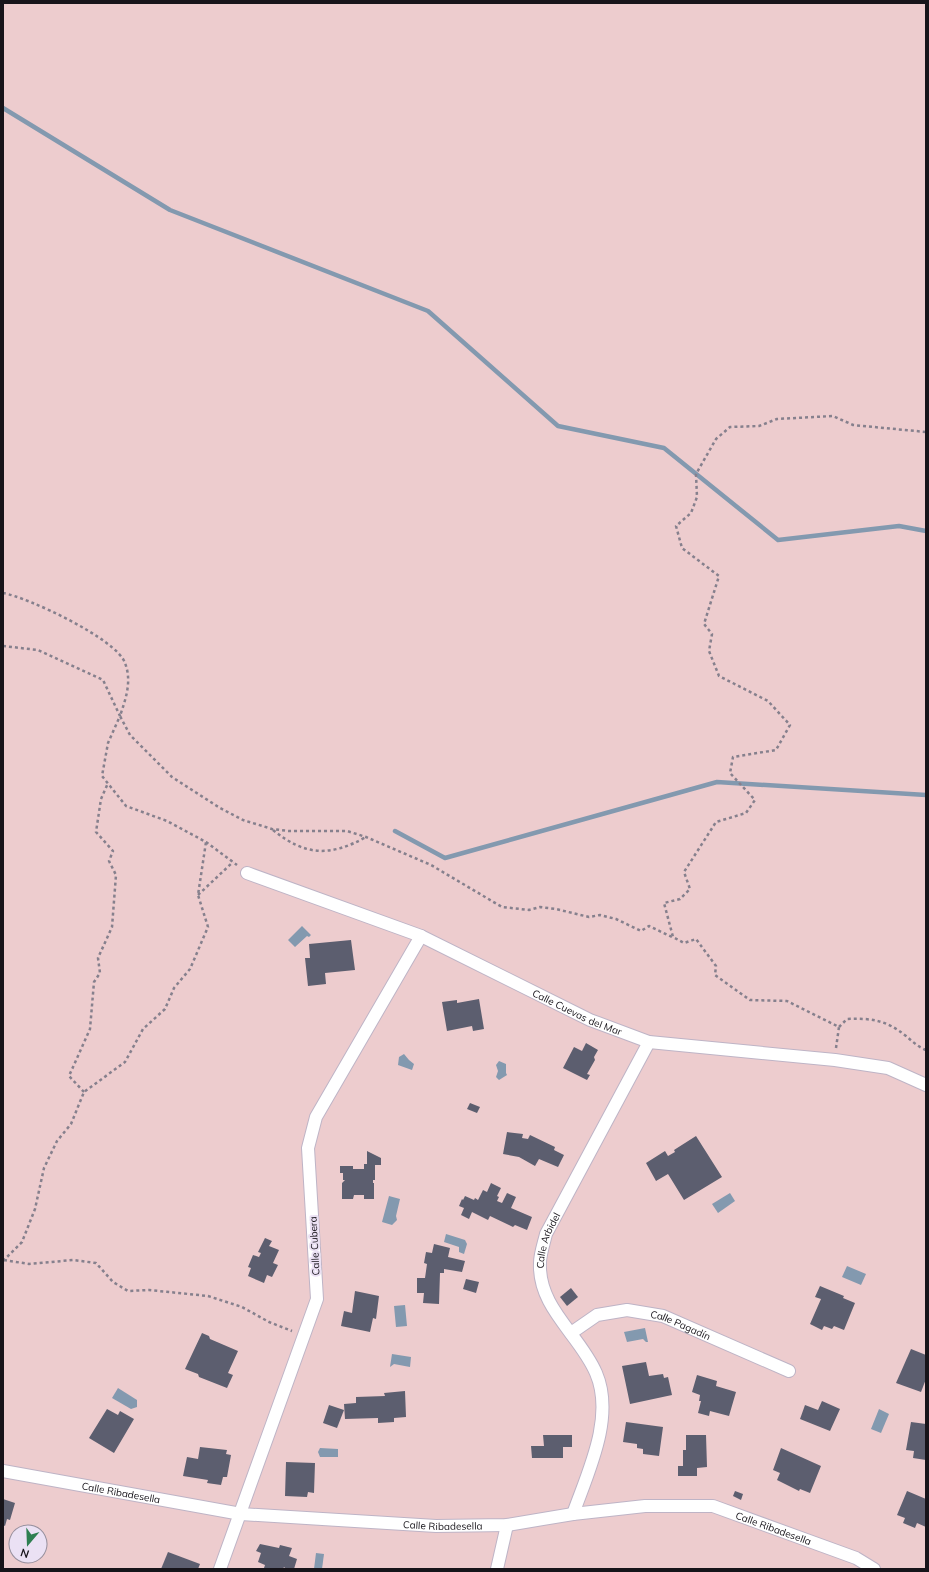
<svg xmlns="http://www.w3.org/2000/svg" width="929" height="1572" font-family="Mulish,sans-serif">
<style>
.green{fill:#edccce;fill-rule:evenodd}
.water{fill:#8399af}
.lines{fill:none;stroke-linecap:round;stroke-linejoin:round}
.stream{stroke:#8399af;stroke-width:4.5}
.building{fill:#5c5e6f}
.street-casing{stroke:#beb4c6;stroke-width:14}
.path{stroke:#86808d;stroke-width:2.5;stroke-dasharray:3 3;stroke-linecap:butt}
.street{stroke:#fff;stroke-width:12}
.labels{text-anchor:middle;stroke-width:4;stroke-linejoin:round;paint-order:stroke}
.street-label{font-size:10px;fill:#17141a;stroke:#ebe1f4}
</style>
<rect width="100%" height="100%" fill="#ebe1f4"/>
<path class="green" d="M3,3H926V1569H3ZM16,1532H40V1556H16Z"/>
<g class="water">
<polygon points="302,926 311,935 309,937 307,936 295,947 288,940"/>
<polygon points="404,1054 409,1060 414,1064 412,1070 398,1065 399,1057"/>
<polygon points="499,1061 506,1064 506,1073 507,1075 499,1080 496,1077 498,1071 496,1065"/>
<polygon points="730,1193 735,1201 718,1213 712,1204"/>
<polygon points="389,1196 400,1199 396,1216 397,1220 392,1225 382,1222"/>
<polygon points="446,1234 465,1240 467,1244 464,1254 459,1252 459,1247 444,1242"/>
<polygon points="847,1266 866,1274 861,1285 842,1277"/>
<polygon points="405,1305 407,1326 396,1327 394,1306"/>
<polygon points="645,1328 648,1342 646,1342 643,1339 627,1342 624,1332"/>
<polygon points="392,1354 411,1357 410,1367 394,1364 390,1367"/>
<polygon points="118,1388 137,1400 137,1407 131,1409 112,1398"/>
<polygon points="879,1409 889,1414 881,1433 871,1429"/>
<polygon points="320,1448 338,1449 338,1457 320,1457 318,1452"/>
<polygon points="316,1553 324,1554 322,1569 314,1569"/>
</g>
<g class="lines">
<g class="stream">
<polyline points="3,108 170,210 428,311 558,426 664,448 778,540 899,526 926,531"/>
<polyline points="395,831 445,858 717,782 926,795"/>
</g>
</g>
<g class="building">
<polygon points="351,940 355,970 325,973 326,984 308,986 305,958 310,958 309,944"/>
<polygon points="479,999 484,1029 473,1031 472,1026 447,1031 442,1002 457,1000 457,1003"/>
<polygon points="586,1043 598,1050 594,1057 595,1060 587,1074 590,1075 587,1080 563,1068 574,1047 582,1051"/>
<polygon points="470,1103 480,1107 477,1113 467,1109"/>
<polygon points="507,1132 523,1134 522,1138 528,1139 530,1135 555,1147 554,1150 564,1155 558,1167 539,1159 535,1166 519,1157 503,1154"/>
<polygon points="696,1136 722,1177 684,1200 668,1174 656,1181 646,1163 665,1151 668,1156 675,1152 674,1150"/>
<polygon points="367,1151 381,1158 381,1165 375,1165 375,1180 373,1180 373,1183 374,1183 374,1199 364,1199 364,1195 354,1195 353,1199 342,1199 342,1183 345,1180 343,1180 343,1173 340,1173 340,1166 353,1166 353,1169 364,1169 364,1164 367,1164"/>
<polygon points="491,1183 501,1188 497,1196 499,1197 497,1201 502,1203 507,1193 516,1197 511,1208 532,1217 527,1230 515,1225 513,1227 490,1216 488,1220 472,1212 469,1219 461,1215 464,1208 459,1206 462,1199 463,1200 465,1196 474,1200 475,1198 478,1200 483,1190 487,1192"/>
<polygon points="265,1238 272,1241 269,1246 279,1250 273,1263 278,1265 272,1277 267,1275 264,1283 248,1276 251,1268 248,1267 253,1255 259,1257 261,1253 258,1252"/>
<polygon points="434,1244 450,1248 448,1257 465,1261 462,1272 444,1269 444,1273 440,1273 439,1304 423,1303 424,1293 417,1293 417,1278 425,1278 427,1264 424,1263 426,1252 432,1253"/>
<polygon points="466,1279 479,1282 476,1293 463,1289"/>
<polygon points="820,1286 844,1296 843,1298 855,1303 844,1330 834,1326 832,1329 824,1326 822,1330 810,1324 821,1299 815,1297"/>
<polygon points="571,1288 578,1297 567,1306 560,1297"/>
<polygon points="355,1291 379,1296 376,1319 373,1318 370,1332 341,1326 344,1311 352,1313"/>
<polygon points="202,1333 209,1336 210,1339 238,1351 228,1373 233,1375 227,1388 199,1377 198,1374 185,1369"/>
<polygon points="911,1349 926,1355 926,1379 921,1392 896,1383"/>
<polygon points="646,1362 649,1376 663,1374 664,1378 668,1377 672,1395 630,1404 622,1366"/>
<polygon points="697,1375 717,1381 716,1386 736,1392 729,1416 710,1411 709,1416 698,1413 701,1401 699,1401 700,1395 692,1392"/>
<polygon points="405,1391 406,1417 394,1418 394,1422 378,1423 378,1418 345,1419 344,1404 356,1403 356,1397 385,1396 384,1393"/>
<polygon points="822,1401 840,1409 830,1431 800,1419 805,1405 818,1410"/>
<polygon points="329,1405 344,1410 337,1428 323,1423"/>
<polygon points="107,1409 118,1415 120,1411 134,1419 114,1453 89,1438"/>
<polygon points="626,1422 663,1427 659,1456 643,1454 643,1449 637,1448 637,1444 623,1442"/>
<polygon points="911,1422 926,1424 926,1460 913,1458 914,1451 906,1450"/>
<polygon points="543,1435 572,1435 572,1447 563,1447 563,1458 532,1458 531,1446 544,1446"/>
<polygon points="686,1435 706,1435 707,1467 697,1468 697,1476 678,1476 678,1466 683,1466 683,1450 686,1450"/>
<polygon points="200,1447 227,1450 226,1454 231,1455 227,1477 223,1477 221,1485 207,1483 208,1480 183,1476 187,1457 198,1459"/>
<polygon points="781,1448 821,1466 810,1493 800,1489 799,1491 777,1480 780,1473 773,1470"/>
<polygon points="286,1462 315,1463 314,1493 308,1492 307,1497 285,1496"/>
<polygon points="735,1491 743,1494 741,1500 733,1496"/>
<polygon points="907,1491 926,1499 926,1527 917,1523 915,1528 903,1523 905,1518 897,1515"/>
<polygon points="3,1499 15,1503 10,1520 7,1519 5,1526 3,1525"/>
<polygon points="260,1544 279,1548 280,1545 292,1548 289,1556 297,1559 294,1569 286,1569 284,1567 283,1569 264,1568 265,1565 258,1562 261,1553 256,1551"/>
<polygon points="168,1552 200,1564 198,1569 161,1569"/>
</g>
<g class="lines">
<g class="street-casing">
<g id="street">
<path id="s1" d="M247,873L421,936L590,1020L649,1042L835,1060L888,1068L926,1085"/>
<path id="s2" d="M571,1333L597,1315L627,1310L663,1316L789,1371"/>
<path id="s3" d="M3,1471L241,1514L436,1526L507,1525L573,1514L645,1506H713L856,1558L874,1569"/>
<path id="s4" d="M573,1514C588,1472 615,1417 596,1373C580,1335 538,1308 540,1263C540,1254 544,1243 546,1234L649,1042"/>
<polyline points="220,1569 317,1299 308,1148 316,1117 421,936"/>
<polyline points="497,1569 507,1525"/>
</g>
</g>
<g class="path">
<path d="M3,593C27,597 117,639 125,663C132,681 126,698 120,716L130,735L172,777L220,808L243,820L272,829L289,831H347L366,837L431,865L502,907L529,910L540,907L556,909L589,917L600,915L616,919L641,931L649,926L672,937"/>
<polyline points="3,646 38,650 103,680 120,716 108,743 102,776 126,806 167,821 206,842 237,865"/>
<path d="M273,830C305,856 330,857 366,837"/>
<polyline points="198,895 233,862"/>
<path d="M839,1027L847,1019C872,1018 886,1020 906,1036C912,1041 918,1047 926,1050"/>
<polyline points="836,1048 839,1027 787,1001 750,1000 715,975 716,966 696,939 684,943 673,937 664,903 680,899 690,889 684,872 716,822 746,813 755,800 730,773 733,757 776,750 790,725 768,701 719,676 709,651 712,634 704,624 719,576 682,548 676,526 691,513 697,497 696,474 716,439 730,427 759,426 777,419 833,416 853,425 926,432"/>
<polyline points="84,1092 69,1076 90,1029 94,982 100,973 98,958 112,927 116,875 109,861 113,851 96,832 101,799 108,783"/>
<polyline points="4,1260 29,1264 73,1260 96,1263 113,1282 128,1291 149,1290 208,1296 242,1307 269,1322 292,1331"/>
<polyline points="3,1261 22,1242 35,1209 44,1168 57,1141 71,1124 84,1092 125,1062 143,1029 165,1009 174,988 190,969 208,927 198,895 206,842"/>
</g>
<use href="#street" class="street"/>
</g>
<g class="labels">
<g class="street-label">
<text dy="4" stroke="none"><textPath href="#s1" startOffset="359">Calle Cuevas del Mar</textPath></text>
<text dy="4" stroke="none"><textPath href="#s4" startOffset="296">Calle Arbidel</textPath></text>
<text transform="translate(314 1246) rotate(-93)" y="4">Calle Cubera</text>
<text dy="4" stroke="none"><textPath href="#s2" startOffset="118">Calle Pagadín</textPath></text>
<text dy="4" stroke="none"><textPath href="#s3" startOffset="120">Calle Ribadesella</textPath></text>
<text dy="4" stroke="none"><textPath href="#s3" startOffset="444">Calle Ribadesella</textPath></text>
<text dy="4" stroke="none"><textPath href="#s3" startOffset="780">Calle Ribadesella</textPath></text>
</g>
</g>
<rect width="929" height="1572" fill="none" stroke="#17141a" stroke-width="8"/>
<g transform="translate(28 1544) rotate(199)"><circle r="19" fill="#ebe1f4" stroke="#968f9d"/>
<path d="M0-3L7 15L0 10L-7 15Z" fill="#2e7f51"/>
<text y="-6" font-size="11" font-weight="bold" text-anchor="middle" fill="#17141a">N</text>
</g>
</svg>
